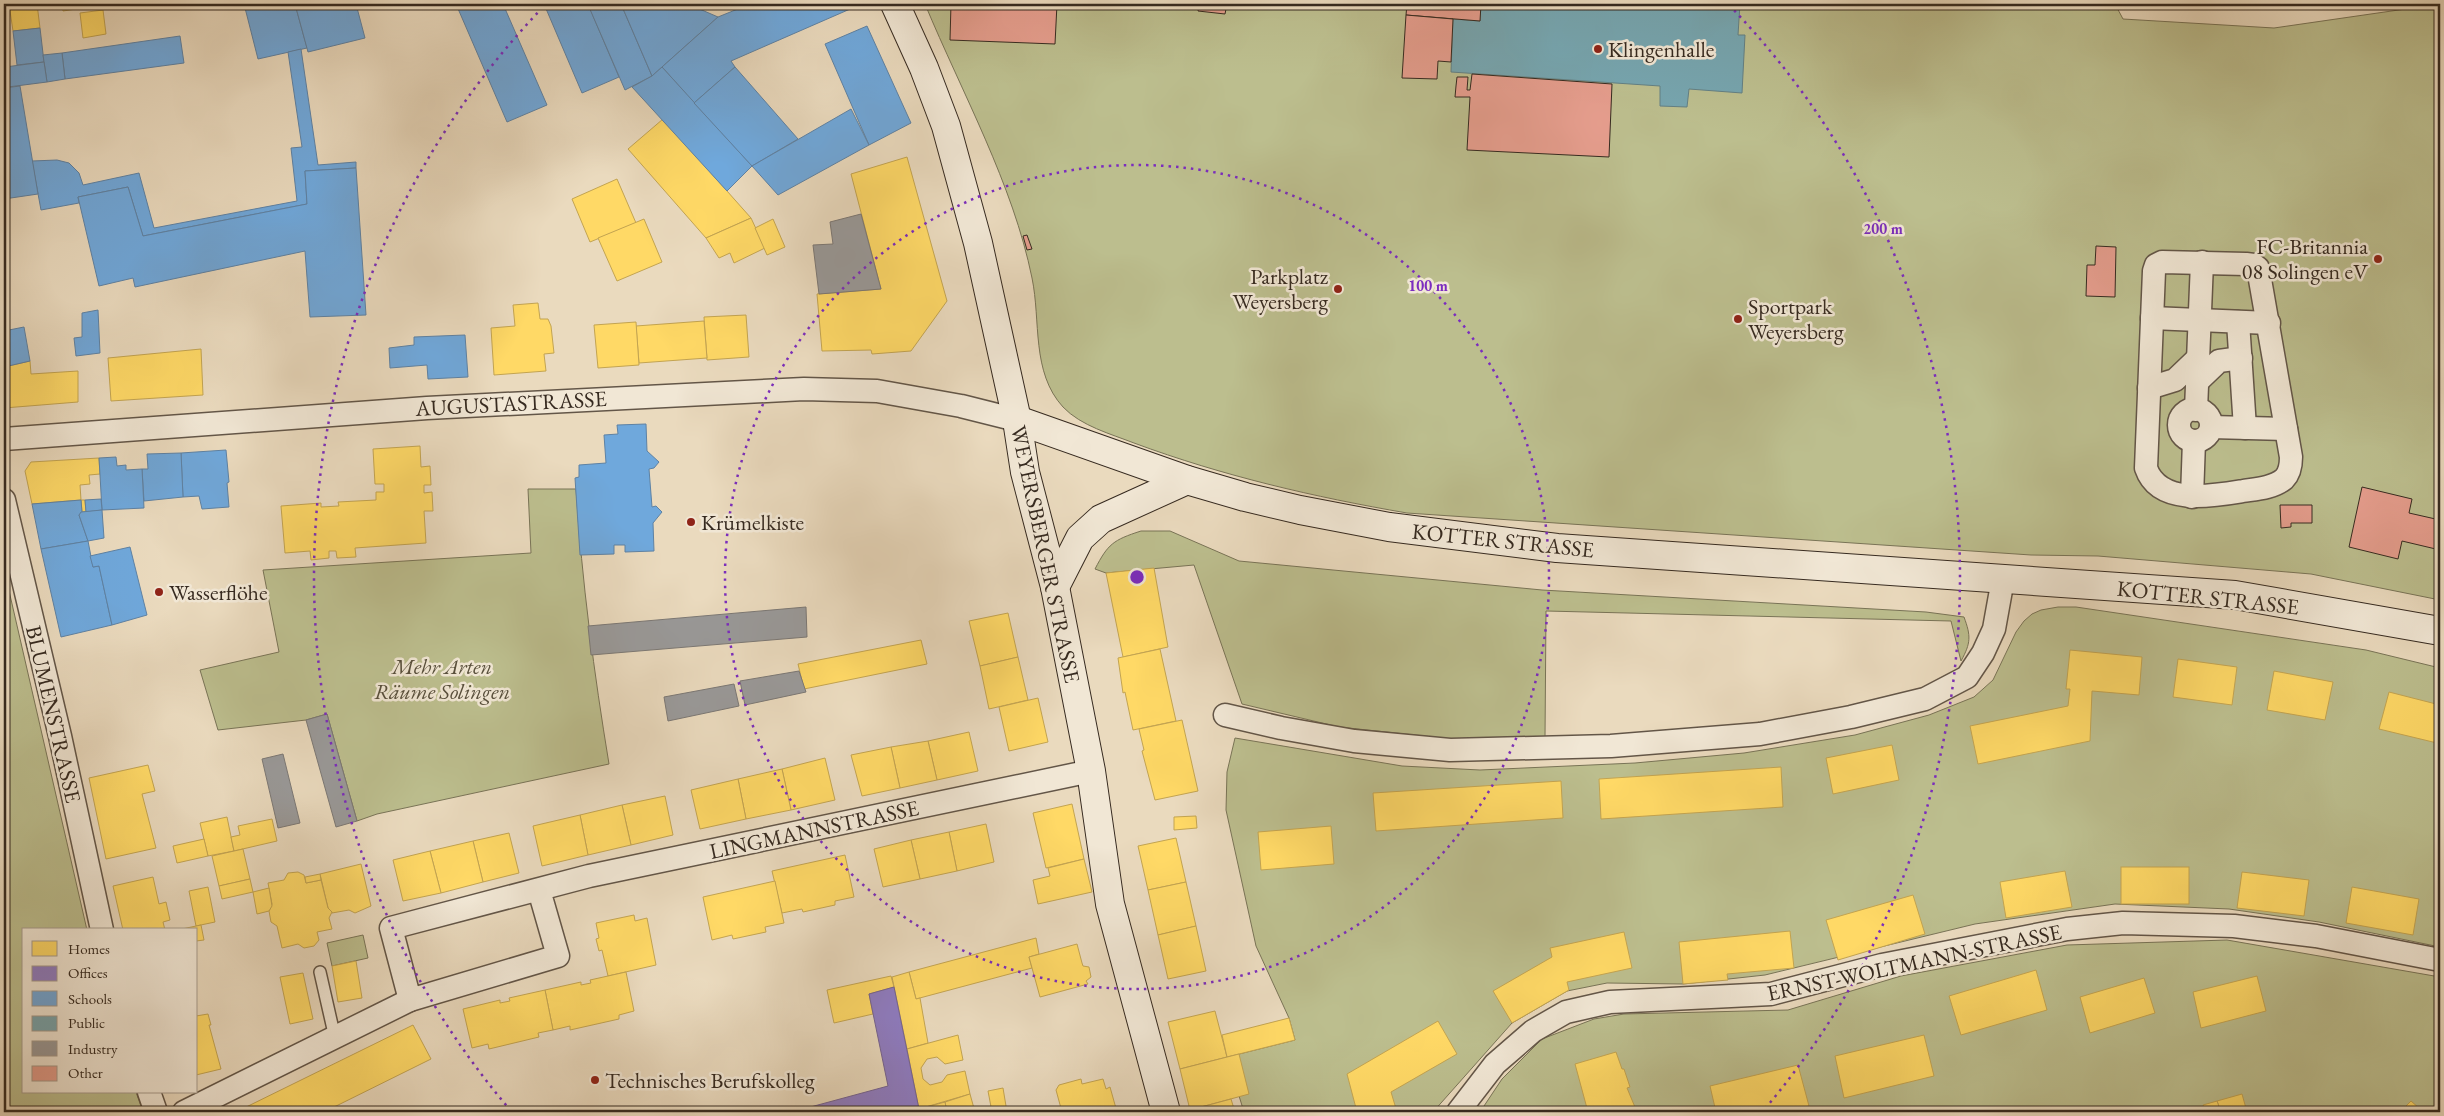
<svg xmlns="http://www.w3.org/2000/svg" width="2444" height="1116" font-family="'EB Garamond',serif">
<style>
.green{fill:#bcbe8e;stroke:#797457}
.homes{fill:#ffd966;stroke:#c3a451}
.offices{fill:#8e7cc3;stroke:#746392}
.schools{fill:#6fa8dc;stroke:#5e82a4}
.public{fill:#76a5af;stroke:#638084}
.industry{fill:#999;stroke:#7b7875}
.building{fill:#e59d8d;stroke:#362a20}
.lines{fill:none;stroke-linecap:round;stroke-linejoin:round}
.lane-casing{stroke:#635648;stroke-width:14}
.street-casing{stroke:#635648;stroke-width:25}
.secondary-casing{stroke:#362a20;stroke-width:30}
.lane{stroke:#f1e7d5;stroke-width:11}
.street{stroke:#f1e7d5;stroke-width:22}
.secondary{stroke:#f1e7d5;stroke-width:28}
.ring{fill:none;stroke:#7b2cbf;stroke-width:2.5;stroke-dasharray:2.5 5}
.poi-dot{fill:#8f2418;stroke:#f1e7d5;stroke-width:2}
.labels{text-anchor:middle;stroke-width:5;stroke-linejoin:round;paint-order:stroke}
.poi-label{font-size:22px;fill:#362a20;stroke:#f1e7d5;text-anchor:start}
.street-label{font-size:22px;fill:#362a20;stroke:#f1e7d5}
.park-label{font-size:22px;font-style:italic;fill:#584f3c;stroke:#f1e7d5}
.centre{fill:#7b2cbf;stroke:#f1e7d5;stroke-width:2.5}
.ring-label{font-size:15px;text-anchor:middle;font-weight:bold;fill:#7b2cbf;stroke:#f1e7d5;stroke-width:5;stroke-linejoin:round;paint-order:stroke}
</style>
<rect width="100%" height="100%" fill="#eadabe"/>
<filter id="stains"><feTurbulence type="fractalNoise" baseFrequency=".004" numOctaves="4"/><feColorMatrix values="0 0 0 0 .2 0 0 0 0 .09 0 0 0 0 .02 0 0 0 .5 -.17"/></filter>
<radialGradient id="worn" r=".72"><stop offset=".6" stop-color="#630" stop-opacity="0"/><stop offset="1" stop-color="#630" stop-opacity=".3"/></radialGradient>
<g class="green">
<path d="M925,4H2115L2123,19L2274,28L2440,4V600L2311,574L2098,556L2031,555L1407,513C1314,497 1223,476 1134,443C1111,434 1081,426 1063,407C1031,372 1041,321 1032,278C1013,184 962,93 925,4Z"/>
<path d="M528,489H576C582,582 594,673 609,764L377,814L357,821L327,714L306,720L218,730L200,670L279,652L263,570L531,553Z"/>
<path d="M1141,531H1170L1239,561L1542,590L1926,612L1964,617C1971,636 1971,643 1961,661L1951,621L1546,611L1545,738L1469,741L1424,736L1339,727L1242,704L1194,565L1106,573L1095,569C1108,544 1113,540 1141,531Z"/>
<polygon points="4,569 87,930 24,930 24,1092 136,1092 143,1112 4,1112"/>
<polygon points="2058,607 2076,607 2366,650 2440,668 2440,947 2319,922 2229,909 2115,904 1975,924 1765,975 1683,984 1607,983 1567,991 1512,1023 1433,1112 1244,1112 1227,1057 1295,1040 1289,1018 1256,946 1226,810 1227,772 1235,738 1402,766 1480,770 1635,763 1744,753 1855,735 1929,715 1974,697 1993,680 2016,632 2024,621 2032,614 2041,610"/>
<polygon points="363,935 368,958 332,966 327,943"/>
<polygon points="2227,940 2440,977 2440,1112 1480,1112 1502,1079 1542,1039 1594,1019 1624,1014 1788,1010 1901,976 2067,945"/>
</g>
<g class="homes">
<polygon points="9,4 37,4 40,28 13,31"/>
<polygon points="62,4 108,4 63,11"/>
<polygon points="103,10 106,34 83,38 80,13"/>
<polygon points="663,119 751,218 706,238 628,149"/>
<polygon points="907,157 947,301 911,351 872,354 871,350 822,351 817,294 881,289 851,174"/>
<polygon points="617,179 636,223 590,242 572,199"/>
<polygon points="751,218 765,248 734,263 730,253 719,258 706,238"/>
<polygon points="644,219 662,262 617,281 598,238"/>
<polygon points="773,219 785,247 767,255 755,228"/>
<polygon points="538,303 540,319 548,319 551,326 554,353 544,354 546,371 494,375 491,328 515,326 513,305"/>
<polygon points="746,315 749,357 707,360 704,317"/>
<polygon points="704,321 707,358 639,363 636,326"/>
<polygon points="636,322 639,365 598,368 594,325"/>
<polygon points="201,349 203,395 111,401 108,358"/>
<polygon points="30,361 31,374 78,371 78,402 4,408 4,367"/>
<polygon points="420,446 421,467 430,466 431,485 424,485 424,493 432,492 433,511 424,511 426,543 355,548 356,557 337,558 336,551 329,551 329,558 311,560 310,551 285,553 281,506 321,503 321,507 339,506 338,502 376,500 376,492 384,492 384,484 375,484 373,449"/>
<polygon points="99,458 100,474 89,475 90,484 80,485 81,500 32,504 25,471 31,462"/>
<polygon points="81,500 85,500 86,512 82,512"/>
<polygon points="1154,568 1168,647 1123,657 1106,573"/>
<polygon points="1008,613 1018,657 980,666 969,621"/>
<polygon points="921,640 927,664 804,689 798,664"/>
<polygon points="1160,649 1176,721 1133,730 1125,692 1123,693 1118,658"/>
<polygon points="2070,650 2142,657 2139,695 2092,691 2090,741 1978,764 1970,726 2068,706 2070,689 2066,689"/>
<polygon points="1018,657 1028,700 989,709 980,666"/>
<polygon points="2178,659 2237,667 2232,705 2173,697"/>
<polygon points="2274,671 2333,682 2325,720 2267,710"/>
<polygon points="2389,692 2440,705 2440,728 2437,743 2379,729"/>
<polygon points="1038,698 1048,742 1009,751 999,707"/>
<polygon points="1182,720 1198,791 1155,800 1142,751 1144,750 1139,729"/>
<polygon points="969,732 978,771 937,780 928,741"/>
<polygon points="928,741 937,780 900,788 891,747"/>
<polygon points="1892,745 1899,780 1833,794 1826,758"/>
<polygon points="891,747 900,788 862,796 851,755"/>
<polygon points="825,758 835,800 791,810 782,769"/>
<polygon points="148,765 155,791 142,794 156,848 106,859 89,778"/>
<polygon points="1781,767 1783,807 1601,819 1599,779"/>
<polygon points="782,769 791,810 746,819 738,779"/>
<polygon points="738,779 746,819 700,829 691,790"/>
<polygon points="1561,781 1563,818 1376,831 1373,793"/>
<polygon points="665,796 673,835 631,845 622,805"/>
<polygon points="1072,804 1084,859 1046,868 1033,813"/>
<polygon points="622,805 631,845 588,855 580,815"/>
<polygon points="580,815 588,855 542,866 533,826"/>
<polygon points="1196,816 1197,828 1174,830 1174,817"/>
<polygon points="227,817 234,851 208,856 200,823"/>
<polygon points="272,819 277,841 234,851 231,837 240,835 238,826"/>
<polygon points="986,824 994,862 957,871 949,832"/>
<polygon points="1331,826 1334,864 1261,870 1258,832"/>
<polygon points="949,832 957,871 920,879 911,840"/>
<polygon points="509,833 519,873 483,882 473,841"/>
<polygon points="1176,838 1186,882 1148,890 1138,846"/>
<polygon points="204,839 208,856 177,863 173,846"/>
<polygon points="911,840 920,879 883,887 874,849"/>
<polygon points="473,841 483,882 441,893 430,851"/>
<polygon points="243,849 250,879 219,886 212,856"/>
<polygon points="430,851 441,893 403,901 393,860"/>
<polygon points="845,855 854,897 835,901 835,905 803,912 802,909 782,913 772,871"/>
<polygon points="1084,859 1092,892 1038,904 1033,880 1050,876 1048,868"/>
<polygon points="361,864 371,906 355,913 349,910 332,913 332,912 328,908 320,874"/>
<rect x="2121" y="867" width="68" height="37"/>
<polygon points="2065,871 2072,907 2006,918 2000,882"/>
<polygon points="298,872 304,875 306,883 321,880 328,908 332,912 329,918 332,929 317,932 319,940 314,946 304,948 298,944 282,948 277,926 271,922 269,911 272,904 268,883 284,880 288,873"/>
<polygon points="2242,872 2309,880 2304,916 2237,908"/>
<polygon points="320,874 321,880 306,883 305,877"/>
<polygon points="153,877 159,904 166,902 170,920 163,922 165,930 123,930 113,886"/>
<polygon points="250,879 253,892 222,899 219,886"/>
<polygon points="775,881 784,923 765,927 766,932 733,939 732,935 712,940 703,897"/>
<polygon points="1186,882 1196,926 1158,935 1148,890"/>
<polygon points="208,887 215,922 196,926 189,891"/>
<polygon points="2352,887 2419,899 2413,935 2346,923"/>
<polygon points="269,888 272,906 269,911 257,914 253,892"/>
<polygon points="1913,895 1925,934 1838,960 1826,920"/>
<polygon points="634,915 635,921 647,918 656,965 608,976 602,950 599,951 596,939 599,938 596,923"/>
<polygon points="201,925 204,940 196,941 196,930 177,930"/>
<polygon points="1196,926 1206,971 1168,979 1158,935"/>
<polygon points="1790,931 1794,968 1727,974 1728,980 1683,984 1679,942"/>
<polygon points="1624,932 1632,968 1567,982 1569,990 1512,1023 1493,991 1552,957 1550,948"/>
<polygon points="1036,938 1039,954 1029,957 1032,968 916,999 909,972"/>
<polygon points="1077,944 1082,963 1083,966 1089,967 1091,977 1086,981 1088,984 1040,997 1029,957"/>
<polygon points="356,961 362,998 338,1002 332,966"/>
<polygon points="2036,970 2047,1010 1961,1035 1949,996"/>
<polygon points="626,972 634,1011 619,1015 619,1019 570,1030 570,1026 553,1030 545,990 581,982 581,985 591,983 590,980"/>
<polygon points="909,972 916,999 920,998 928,1043 907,1049 892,977"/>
<polygon points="303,973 313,1019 290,1024 280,977"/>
<polygon points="891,976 894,987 869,994 873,1014 834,1023 827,990"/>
<polygon points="2257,976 2266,1011 2201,1028 2193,992"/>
<polygon points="2144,978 2155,1013 2090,1033 2080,997"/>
<polygon points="545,990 553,1030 538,1033 539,1037 489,1049 488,1044 472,1048 463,1009 500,1000 500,1003 510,1001 509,998"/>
<polygon points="1215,1011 1227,1057 1180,1069 1168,1022"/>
<polygon points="208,1014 211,1025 209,1025 221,1069 196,1075 196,1016"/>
<polygon points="1289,1018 1295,1040 1227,1057 1222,1035"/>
<polygon points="1438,1021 1457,1054 1391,1092 1397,1112 1357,1112 1347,1074"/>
<polygon points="413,1025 431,1059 324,1112 236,1112"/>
<polygon points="958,1035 963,1060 945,1064 937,1057 927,1059 921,1068 923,1079 930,1085 942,1082 947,1075 965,1071 970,1094 919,1109 907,1049"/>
<polygon points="1924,1035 1934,1076 1844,1098 1835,1056"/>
<polygon points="1616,1052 1622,1069 1624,1069 1630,1087 1627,1088 1637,1112 1588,1112 1575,1064"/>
<polygon points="1239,1054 1249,1094 1190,1110 1180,1069"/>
<polygon points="1798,1065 1809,1106 1785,1112 1716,1112 1710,1086"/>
<polygon points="1081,1079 1082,1084 1103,1079 1106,1089 1110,1087 1117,1112 1062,1112 1056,1090 1059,1085"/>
<polygon points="1003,1088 1007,1112 992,1112 988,1091"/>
<polygon points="970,1094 975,1112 947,1112 945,1102"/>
<polygon points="2242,1094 2247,1112 2221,1112 2217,1101"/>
<polygon points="1231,1099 1235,1112 1191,1112 1190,1110"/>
<polygon points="2217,1101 2221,1112 2206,1112 2203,1105"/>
<polygon points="2411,1101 2419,1108 2416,1112 2400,1112"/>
<polygon points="945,1102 947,1112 906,1112 919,1109"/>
<polygon points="2331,1108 2333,1112 2315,1112"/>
</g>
<polygon class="offices" points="894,987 919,1109 906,1112 792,1112 888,1086 869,994"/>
<g class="schools">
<polygon points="244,4 295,4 307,48 258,59"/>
<polygon points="295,4 356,4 365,38 308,52"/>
<polygon points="456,4 503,4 547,105 507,122"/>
<polygon points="544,4 588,4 619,77 582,93"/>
<polygon points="596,4 621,4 652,76 625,90 589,7"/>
<polygon points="621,4 688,4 718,17 652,76"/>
<polygon points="750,4 856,4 857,6 731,61 735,67 694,103 662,67 718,17"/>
<polygon points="867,26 911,123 869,145 825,44"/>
<polygon points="40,28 44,62 17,65 13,31"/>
<polygon points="180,36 184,63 65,79 62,53"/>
<polygon points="301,49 318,165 356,162 356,168 305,171 307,204 143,236 128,187 78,197 79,203 41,210 32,161 57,160 69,163 79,173 83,185 139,173 154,228 297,201 291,148 302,147 288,52"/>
<polygon points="62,53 65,79 47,82 43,55"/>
<polygon points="44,62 47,82 8,87 5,67"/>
<polygon points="662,67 752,166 727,191 632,87 652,76"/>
<polygon points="735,67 798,139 752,166 694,103"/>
<polygon points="4,70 8,87 4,88"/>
<polygon points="20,86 38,194 4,199 4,88"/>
<polygon points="851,109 869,145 778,195 752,166"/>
<polygon points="356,168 366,315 310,317 305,251 135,287 133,278 99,286 78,197 128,187 143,236 307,204 305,171"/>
<polygon points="98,310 100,353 76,356 74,338 82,337 82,313"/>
<polygon points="24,327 30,361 4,367 4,331"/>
<polygon points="465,335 468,377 428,379 427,365 390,368 389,348 414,345 414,337"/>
<polygon points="646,424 647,451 659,462 654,468 649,469 652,507 656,506 662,512 653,523 654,551 625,552 625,545 614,545 614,554 580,555 575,478 579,477 579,465 606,463 604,435 618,434 617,425"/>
<polygon points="226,450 229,482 227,483 229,507 202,509 199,496 183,497 181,453"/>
<polygon points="181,453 183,497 144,501 142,469 148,469 147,454"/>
<polygon points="116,457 117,466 126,465 126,470 142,469 144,508 102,510 99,458"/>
<polygon points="101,499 102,510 86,512 85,500"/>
<polygon points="81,500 82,512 79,515 88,541 41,549 32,504"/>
<polygon points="102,510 104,538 88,541 79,515 81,512"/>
<polygon points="88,541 93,567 99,566 112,625 61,637 41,549"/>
<polygon points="130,547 147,615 112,625 99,566 93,567 90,556"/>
</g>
<polygon class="public" points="1481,4 1740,4 1738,35 1745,35 1742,93 1689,89 1687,107 1660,106 1660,86 1451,72 1453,19 1480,21"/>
<g class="industry">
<polygon points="861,214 881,289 819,294 813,245 833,244 830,222"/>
<polygon points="806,607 807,637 591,655 588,626"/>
<polygon points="799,671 806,692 745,705 740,681"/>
<polygon points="734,684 739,706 668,721 664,697"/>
<polygon points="327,714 357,821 336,827 306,720"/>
<polygon points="283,754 300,823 278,828 262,759"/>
</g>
<g class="building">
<polygon points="951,4 1057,4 1055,44 950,40"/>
<polygon points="1199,4 1227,4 1225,14 1198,11"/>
<polygon points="1407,4 1481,4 1480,21 1406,15"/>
<polygon points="1406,15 1453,19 1451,62 1438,61 1437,79 1402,78"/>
<polygon points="1472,74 1612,84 1609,157 1467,150 1470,97 1455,97 1456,86 1457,77 1468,77 1467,90 1470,90"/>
<polygon points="1027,235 1032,249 1027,250 1023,236"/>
<polygon points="2096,246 2116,247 2115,297 2086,296 2087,265 2095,265"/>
<polygon points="2362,487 2412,499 2409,513 2440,520 2440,550 2402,541 2398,559 2349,547"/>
<polygon points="2280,505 2312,505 2312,523 2291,523 2291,527 2281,528"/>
</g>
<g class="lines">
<g class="lane-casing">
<polyline id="lane" points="320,972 335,1038"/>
</g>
<g class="street-casing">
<g id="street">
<path d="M2162,262L2246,264L2254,265L2258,268L2291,457C2291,465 2290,473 2284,479C2273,488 2256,489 2243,491C2213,496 2159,506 2146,468L2154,271L2156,265Z"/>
<polyline points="2152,318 2269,323"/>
<polyline points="2238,322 2245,428"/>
<polyline points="2197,382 2219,361 2241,358"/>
<polyline points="2149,388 2175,380 2198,358"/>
<circle cx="2195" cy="425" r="16"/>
<polyline points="2196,410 2202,262"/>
<polyline points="2211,427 2286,429"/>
<polyline points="4,439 427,408 804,389 877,391 961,406 1017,420"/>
<polyline points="2192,497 2194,441"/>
<polyline points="4,500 60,736 102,930"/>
<polyline points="1225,715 1281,728 1354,741 1450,750 1611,746 1760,734 1851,717 1925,699 1967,677 1983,653 1994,629 2003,579"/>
<polyline points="539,890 558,956 410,1000 391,928 589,876 1091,771"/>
<polyline points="149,1092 156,1112"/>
<polyline points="184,1112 410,1000"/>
<polyline points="1458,1112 1495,1064 1533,1031 1566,1012 1610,1002 1771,994 1882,965 2067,929 2123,923 2234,926 2316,936 2440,960"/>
</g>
</g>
<g class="secondary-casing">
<g id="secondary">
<polyline points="895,4 924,68 946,126 978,243 1017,420 1025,472 1055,587 1091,771 1110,904 1166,1112"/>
<polyline points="1017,420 1187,480 1245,497 1300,510 1389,527 1557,548 2235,595 2440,631"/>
<polyline points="1055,587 1080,538 1101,519 1187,480"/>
</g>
</g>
<use href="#lane" class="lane"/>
<use href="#street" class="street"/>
<use href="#secondary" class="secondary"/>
</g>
<g class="ring">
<circle cx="1137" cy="577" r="412"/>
<path d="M511 1111A823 823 0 0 1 545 5M1729 5A823 823 0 0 1 1763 1111"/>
</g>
<g class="poi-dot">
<circle cx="1598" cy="49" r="5"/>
<circle cx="2378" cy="259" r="5"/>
<circle cx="1338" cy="289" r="5"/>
<circle cx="1738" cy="319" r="5"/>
<circle cx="691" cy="522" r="5"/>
<circle cx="159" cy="592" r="5"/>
<circle cx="595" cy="1080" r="5"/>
</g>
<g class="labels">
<g class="poi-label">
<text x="1608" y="57">Klingenhalle</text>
<text x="2368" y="254" text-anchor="end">FC-Britannia<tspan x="2368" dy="25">08 Solingen eV</tspan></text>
<text x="1328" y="284" text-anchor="end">Parkplatz<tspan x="1328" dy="25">Weyersberg</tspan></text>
<text x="1748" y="314">Sportpark<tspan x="1748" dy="25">Weyersberg</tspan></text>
<text x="701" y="530">Krümelkiste</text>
<text x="169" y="600">Wasserflöhe</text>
<text x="605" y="1088">Technisches Berufskolleg</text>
</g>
<g class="street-label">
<text transform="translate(511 403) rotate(-3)" y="8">AUGUSTASTRASSE</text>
<text transform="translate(1503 540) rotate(6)" y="8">KOTTER STRASSE</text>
<text transform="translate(1046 554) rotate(78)" y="8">WEYERSBERGER STRASSE</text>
<text transform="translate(2208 597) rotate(6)" y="8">KOTTER STRASSE</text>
<text transform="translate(54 714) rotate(77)" y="8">BLUMENSTRASSE</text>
<text transform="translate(814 829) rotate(-12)" y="8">LINGMANNSTRASSE</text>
<text transform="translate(1914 962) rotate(-12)" y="8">ERNST-WOLTMANN-STRASSE</text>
</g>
<g class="park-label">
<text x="442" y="674">Mehr Arten<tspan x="442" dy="25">Räume Solingen</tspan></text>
</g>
</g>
<circle cx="1137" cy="577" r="8" class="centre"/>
<g class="ring-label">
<text x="1883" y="234">200 m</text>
<text x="1428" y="291">100 m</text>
</g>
<rect width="2444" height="1116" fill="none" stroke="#eadabe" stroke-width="20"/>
<rect x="5" y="5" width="2434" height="1106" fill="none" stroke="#362a20" stroke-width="2.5"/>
<rect x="10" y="10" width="2424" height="1096" fill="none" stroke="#362a20"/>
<rect x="22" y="928" width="175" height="165" fill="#f1e7d5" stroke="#a69b8d"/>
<rect x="32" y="941" width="25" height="15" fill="#ffd966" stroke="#a69b8d"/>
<text x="68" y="954" font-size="15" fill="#362a20">Homes</text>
<rect x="32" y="966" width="25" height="15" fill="#8e7cc3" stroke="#a69b8d"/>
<text x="68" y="978" font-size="15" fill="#362a20">Offices</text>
<rect x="32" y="991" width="25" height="15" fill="#6fa8dc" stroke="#a69b8d"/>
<text x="68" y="1004" font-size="15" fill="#362a20">Schools</text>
<rect x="32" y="1016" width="25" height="15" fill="#76a5af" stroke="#a69b8d"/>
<text x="68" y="1028" font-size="15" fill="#362a20">Public</text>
<rect x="32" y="1041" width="25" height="15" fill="#999999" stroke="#a69b8d"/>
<text x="68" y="1054" font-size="15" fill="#362a20">Industry</text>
<rect x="32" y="1066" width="25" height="15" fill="#e59d8d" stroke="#a69b8d"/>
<text x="68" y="1078" font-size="15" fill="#362a20">Other</text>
<rect width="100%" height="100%" filter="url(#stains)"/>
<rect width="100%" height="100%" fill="url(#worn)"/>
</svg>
